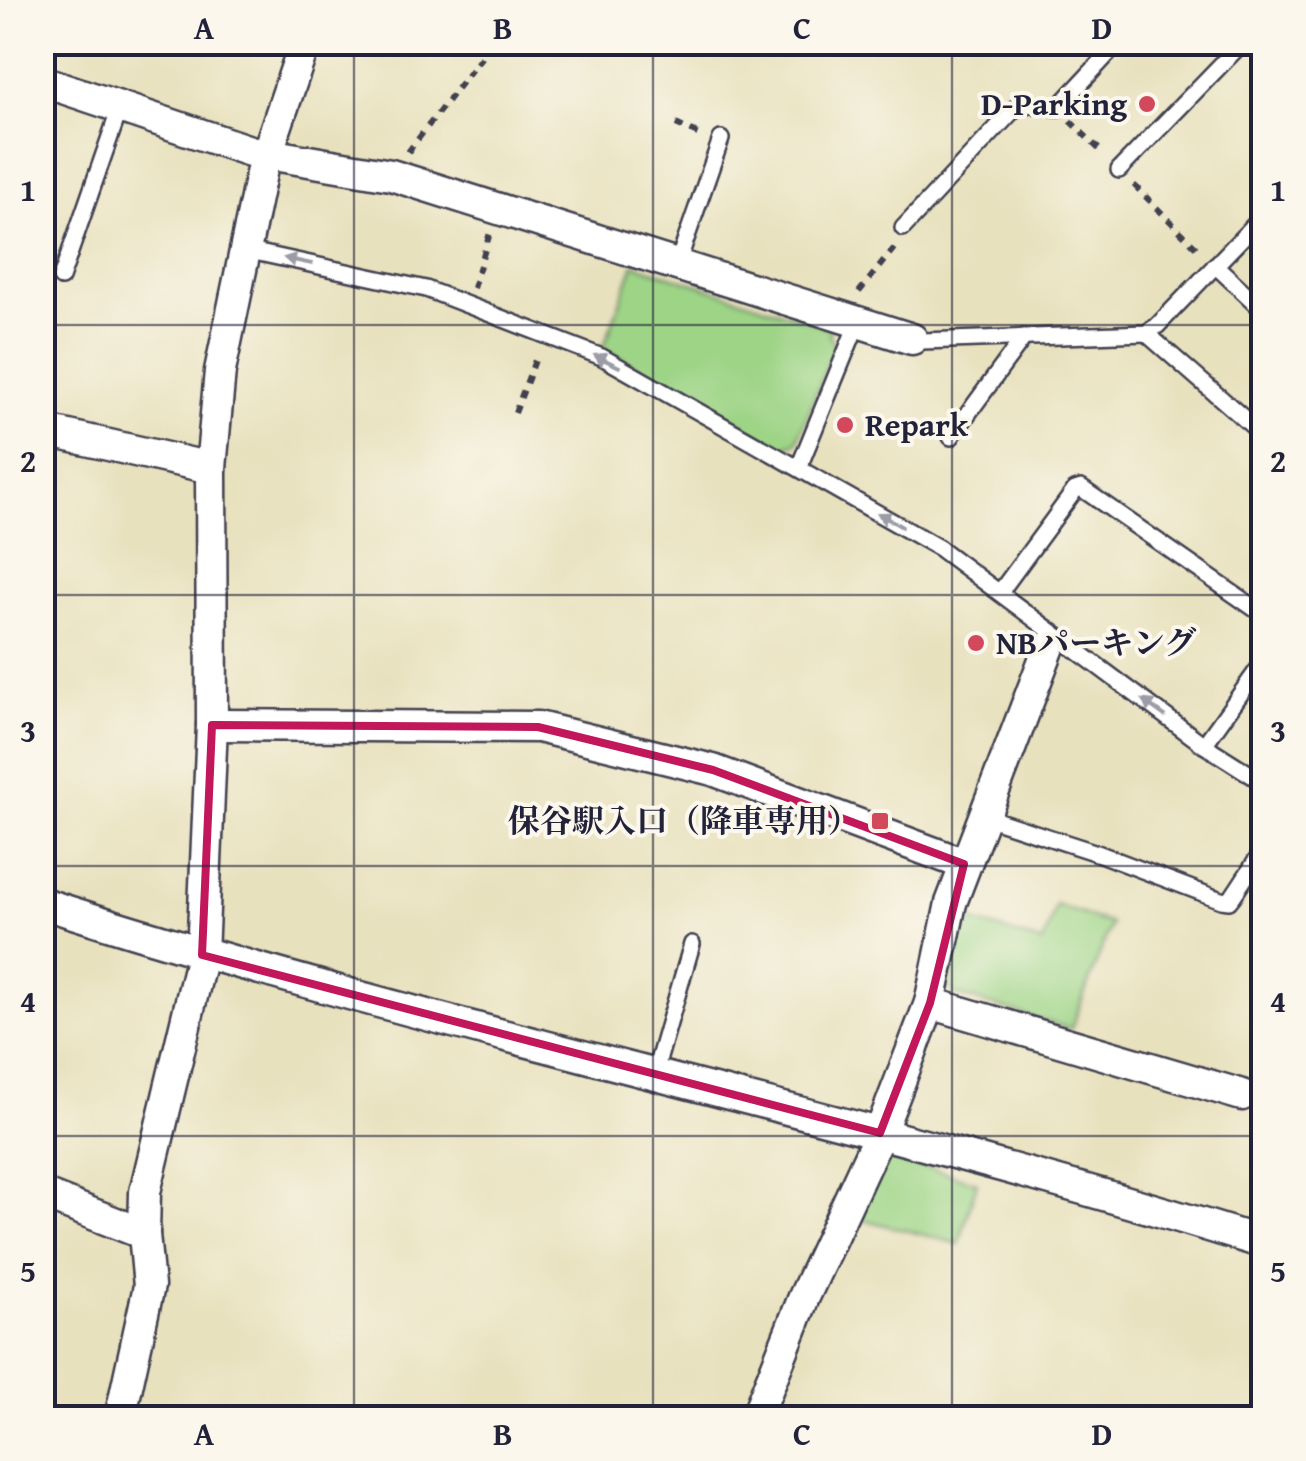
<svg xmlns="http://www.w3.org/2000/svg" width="1306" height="1461" font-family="'Gentium Book Plus','Noto Serif JP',serif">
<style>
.green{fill:#9dd486;stroke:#607b60;stroke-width:2.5}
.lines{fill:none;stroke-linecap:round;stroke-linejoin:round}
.service-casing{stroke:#403f4f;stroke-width:20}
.minor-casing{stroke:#403f4f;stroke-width:35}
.path{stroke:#403f4f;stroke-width:6;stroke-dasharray:8 8;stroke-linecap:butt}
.service{stroke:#fff;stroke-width:15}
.minor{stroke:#fff;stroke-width:30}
.oneway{fill:#9c9ca7}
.marked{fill:none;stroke:#c2185b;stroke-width:8;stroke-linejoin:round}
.grid{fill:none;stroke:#22223b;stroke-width:2.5;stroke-opacity:0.55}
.poi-dot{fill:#d1495b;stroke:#fbf7ec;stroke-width:4}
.labels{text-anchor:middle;stroke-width:8;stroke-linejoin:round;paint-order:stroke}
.poi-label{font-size:32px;font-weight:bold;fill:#22223b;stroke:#fbf7ec;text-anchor:end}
.neatline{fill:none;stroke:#22223b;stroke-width:4}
.grid-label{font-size:32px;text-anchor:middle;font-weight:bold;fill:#22223b}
</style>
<rect width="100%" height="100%" fill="#fbf7ec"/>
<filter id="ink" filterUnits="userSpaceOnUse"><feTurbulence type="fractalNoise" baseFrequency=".01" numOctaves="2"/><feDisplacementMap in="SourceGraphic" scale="20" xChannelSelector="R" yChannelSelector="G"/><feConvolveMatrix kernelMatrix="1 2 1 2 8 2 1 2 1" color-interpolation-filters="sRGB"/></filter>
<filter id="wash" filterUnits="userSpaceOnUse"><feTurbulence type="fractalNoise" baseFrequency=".0048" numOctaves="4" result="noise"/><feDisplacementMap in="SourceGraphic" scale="40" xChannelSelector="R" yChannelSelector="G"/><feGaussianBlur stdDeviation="2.25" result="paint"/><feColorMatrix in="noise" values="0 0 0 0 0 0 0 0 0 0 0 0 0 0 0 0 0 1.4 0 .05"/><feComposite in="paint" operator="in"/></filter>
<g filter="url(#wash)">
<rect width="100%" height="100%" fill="#e8e1be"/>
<g class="green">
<polygon points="634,264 831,328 829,335 835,345 797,442 782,448 671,383 603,349"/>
<polygon points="1056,905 1111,924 1071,1029 953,994 949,982 962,918 1043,943"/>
<polygon points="892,1157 977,1182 959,1244 857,1218 883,1162"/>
</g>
</g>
<g filter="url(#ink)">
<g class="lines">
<g class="service-casing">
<g id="service">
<polyline points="1119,170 1243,42"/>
<polyline points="903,228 1020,103 1058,108 1119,42"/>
<polyline points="245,250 426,289 602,357 939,548 1204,745 1264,783"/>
<polyline points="677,265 721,139"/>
<polyline points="1215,265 1264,311"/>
<polyline points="61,278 120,108"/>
<polyline points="1146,333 1264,436"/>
<polyline points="912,339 922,341 1146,333 1157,326 1264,215"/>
<polyline points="951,437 1024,337"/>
<polyline points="799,467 858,322"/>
<polyline points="1000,592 1075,490 1081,488 1264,615"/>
<polyline points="1204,745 1264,661"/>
<polyline points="983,816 1100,854 1221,900 1229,901 1233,896 1264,849"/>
<polyline points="654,1075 692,944"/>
</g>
</g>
<g class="minor-casing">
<g id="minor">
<polyline points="42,81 250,151 391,175 912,339"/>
<polyline points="42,430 211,468"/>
<polyline points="212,725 538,727 713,770 964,864"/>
<path d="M42,903C445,1033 860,1116 1264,1243"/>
<polyline points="930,1003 1242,1095"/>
<polyline points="42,1194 144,1234"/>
<polyline points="120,1418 149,1286 144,1234 145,1192 202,955 212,725 211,468 220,371 262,169 305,42"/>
<polyline points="756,1418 804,1297 880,1133 930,1003 951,903 1049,647"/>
</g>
</g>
<g class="path">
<polyline points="1070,121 1104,154"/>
<polyline points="676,124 702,136"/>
<polyline points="408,152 493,42"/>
<polyline points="1134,185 1199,250"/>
<polyline points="473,288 490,233"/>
<polyline points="859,292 895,247"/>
<polyline points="515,413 537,355"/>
</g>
<use href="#service" class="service"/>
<use href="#minor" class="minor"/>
</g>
<defs><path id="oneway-solid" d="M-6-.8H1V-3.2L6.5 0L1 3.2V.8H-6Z" transform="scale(2.5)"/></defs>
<g class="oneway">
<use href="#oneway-solid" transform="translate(298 261) rotate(-168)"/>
<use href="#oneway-solid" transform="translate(607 361) rotate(-154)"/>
<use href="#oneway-solid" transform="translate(890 520) rotate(-150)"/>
<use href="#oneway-solid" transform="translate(1154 708) rotate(-144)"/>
</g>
</g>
<path class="marked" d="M212,725L538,727L713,770L964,864L930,1003L880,1133L202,955Z"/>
<path class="grid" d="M354,42V1418M653,42V1418M952,42V1418M42,325H1264M42,595H1264M42,866H1264M42,1136H1264"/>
<g class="poi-dot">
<circle cx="1147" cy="104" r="10"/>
<circle cx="845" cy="425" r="10"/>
<circle cx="976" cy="643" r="10"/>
<rect x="870" y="811" width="20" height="20" rx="5"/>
</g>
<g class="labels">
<g class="poi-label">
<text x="1127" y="115">D-Parking</text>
<text x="865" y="436" text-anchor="start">Repark</text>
<text x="996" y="654" text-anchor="start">NBパーキング</text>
<text x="860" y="832">保谷駅入口（降車専用）</text>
</g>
</g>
<rect width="1306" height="1461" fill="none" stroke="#fbf7ec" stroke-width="110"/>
<rect x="55" y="55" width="1196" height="1351" class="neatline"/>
<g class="grid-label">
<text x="204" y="39">A</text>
<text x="503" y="39">B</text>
<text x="802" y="39">C</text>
<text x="1102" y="39">D</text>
<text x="28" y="201">1</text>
<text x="1278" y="201">1</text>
<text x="28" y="472">2</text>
<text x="1278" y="472">2</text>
<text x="28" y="742">3</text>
<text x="1278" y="742">3</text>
<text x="28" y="1012">4</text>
<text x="1278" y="1012">4</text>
<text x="28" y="1282">5</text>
<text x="1278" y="1282">5</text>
<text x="204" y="1445">A</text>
<text x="503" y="1445">B</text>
<text x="802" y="1445">C</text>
<text x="1102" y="1445">D</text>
</g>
</svg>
